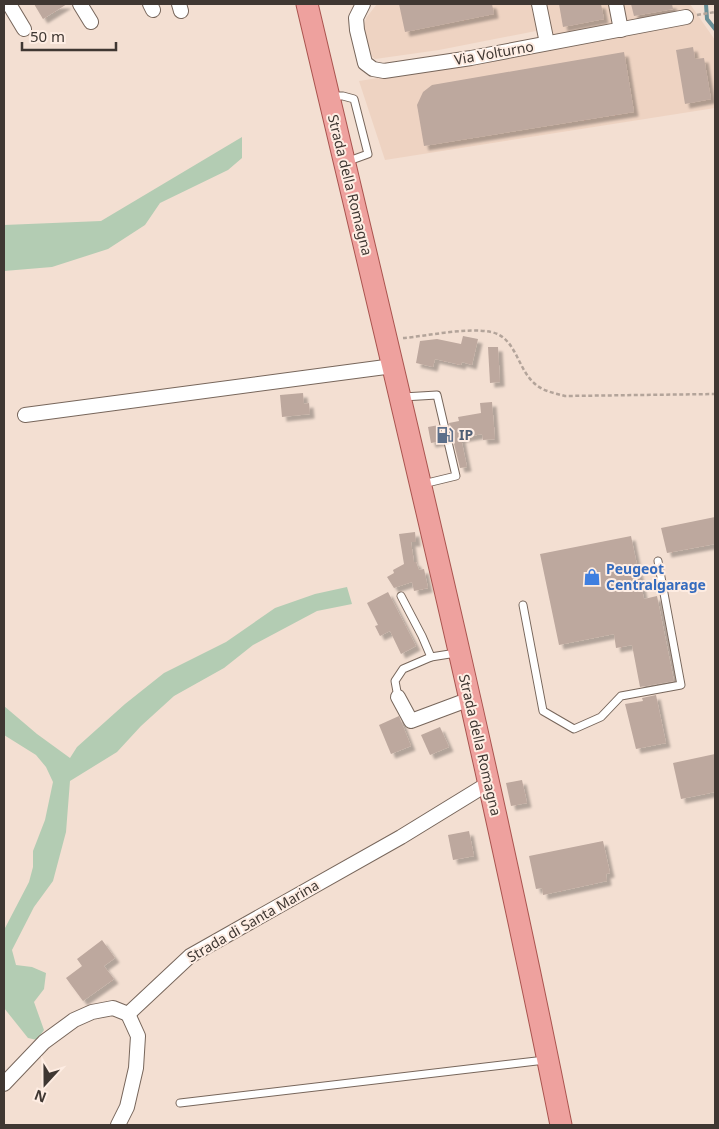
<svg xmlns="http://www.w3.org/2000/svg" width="719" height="1129" font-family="'Noto Sans',sans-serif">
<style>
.built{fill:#eed3c2}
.green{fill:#b3ccb3}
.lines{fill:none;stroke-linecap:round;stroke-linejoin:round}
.stream{stroke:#6a9098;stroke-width:4}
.building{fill:#bda89e;filter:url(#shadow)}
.service-casing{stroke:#77665b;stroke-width:9}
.minor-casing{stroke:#77665b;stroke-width:16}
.primary-casing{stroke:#aa544f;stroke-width:23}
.path{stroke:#b3a49a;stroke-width:2.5;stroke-dasharray:4 2.5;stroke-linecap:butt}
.service{stroke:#fff;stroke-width:7}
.minor{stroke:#fff;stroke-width:14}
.primary{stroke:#eea19e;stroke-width:21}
.labels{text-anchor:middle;stroke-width:4;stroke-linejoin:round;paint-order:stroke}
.street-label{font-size:14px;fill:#3f3732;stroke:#feede3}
.service-label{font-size:14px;font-weight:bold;fill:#4e5e75;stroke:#feede3;text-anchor:start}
.shop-label{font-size:14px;font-weight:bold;fill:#366cbe;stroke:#feede3;text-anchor:start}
</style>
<defs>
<filter id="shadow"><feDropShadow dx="4.5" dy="4.5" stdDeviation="1" flood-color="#0004"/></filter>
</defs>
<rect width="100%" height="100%" fill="#f3dfd2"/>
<polygon class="built" points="377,4 690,4 715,40 715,108 385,160 359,81 541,52 536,31 439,50 375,59 371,56 364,27 366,18"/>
<g class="green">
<polygon points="242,137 242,158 228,170 160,203 145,225 108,249 52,267 4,271 4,225 101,221"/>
<polygon points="347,587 352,604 317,611 253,645 224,668 174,696 141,726 117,752 70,781 66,832 53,881 34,907 12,950 16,965 32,967 46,973 44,989 34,1002 44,1030 37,1040 28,1038 4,1008 4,930 29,882 33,867 33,851 45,820 53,782 46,767 36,755 4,735 4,706 37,734 70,758 77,747 125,704 164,673 226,642 275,608 315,594"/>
</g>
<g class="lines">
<polyline class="stream" points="706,4 707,19 715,29"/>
</g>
<g class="building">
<polygon points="34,4 67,4 43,19"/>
<polygon points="399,4 492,4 494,14 405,32"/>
<polygon points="559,4 601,4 604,19 563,27"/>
<polygon points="631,4 672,4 673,9 634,16"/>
<polygon points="693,47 695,59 704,58 711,99 685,104 676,50"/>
<polygon points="624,52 634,112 424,146 417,105 423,92 432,85"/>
<polygon points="463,336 478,339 472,365 462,362 461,365 435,359 433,367 416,363 420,341 437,339 461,344"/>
<polygon points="488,347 498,347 500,382 490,383"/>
<polygon points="303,393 304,404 309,403 310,414 282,417 280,395"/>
<polygon points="492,402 495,439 483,440 482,434 461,438 467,467 460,468 449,423 459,421 458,417 481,413 480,403"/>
<polygon points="439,425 442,441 431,443 428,427"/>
<polygon points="715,517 715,544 667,553 661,528"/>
<polygon points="415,532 416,542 411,542 414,562 416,562 419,570 424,569 428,588 414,591 412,582 394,588 387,577 394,573 393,570 404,564 399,534"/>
<polygon points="631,536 644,599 657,596 674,681 640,687 632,645 616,648 614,634 559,645 540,554"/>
<polygon points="388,592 416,646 401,654 390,631 380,636 375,626 378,625 367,603"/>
<polygon points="656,695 666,743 636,749 625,704 643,701 642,698"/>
<polygon points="399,716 411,746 391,754 379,725"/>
<polygon points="440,727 449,747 430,755 421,735"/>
<polygon points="715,754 715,792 681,799 673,763"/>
<polygon points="522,780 527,803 511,806 506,783"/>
<polygon points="469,831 474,856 453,860 448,835"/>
<polygon points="603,841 610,873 606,874 607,881 543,895 542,888 536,889 529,856"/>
<polygon points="102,940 115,958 104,966 114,979 83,1001 66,978 82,966 77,959"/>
</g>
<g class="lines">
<g class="service-casing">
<g id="service">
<polyline points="332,96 343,96 354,99 368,154 346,162"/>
<polyline points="403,397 437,395 456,476 423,484"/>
<polyline points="401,596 422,636 431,657"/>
<polyline points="523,605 543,711 574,729 601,717 621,696 681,685 658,561"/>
<polyline points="398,697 395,681 403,669 431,657 456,653"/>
<polyline points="180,1103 545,1060"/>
</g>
</g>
<g class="minor-casing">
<g id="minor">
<polyline points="9,4 24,29"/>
<polyline points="80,4 91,22"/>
<polyline points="150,4 153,10"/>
<polyline points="179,4 181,11"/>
<polyline points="363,4 356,18 357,30 365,63 373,69 384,71 471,58 686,17"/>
<polyline points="539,4 547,43"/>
<polyline points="616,4 621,30"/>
<polyline points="25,415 393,366"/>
<polyline points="398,697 411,721 470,699"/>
<polyline points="128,1014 190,956 401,837 489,783"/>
<polyline points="4,1084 44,1042 74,1020 92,1012 113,1008 128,1014"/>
<polyline points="118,1125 127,1107 136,1068 138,1036 128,1014"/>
</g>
</g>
<g class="primary-casing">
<path id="primary" d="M307,4C395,377 486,749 561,1125"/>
</g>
<g class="path">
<polyline points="697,15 715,12"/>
<path d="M403,338C428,336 467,327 491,332C516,337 517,368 534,383C542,391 554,393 565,396L715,394"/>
</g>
<use href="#service" class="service"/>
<use href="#minor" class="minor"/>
<use href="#primary" class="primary"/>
</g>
<defs>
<g id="fuel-bare" transform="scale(1.35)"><path d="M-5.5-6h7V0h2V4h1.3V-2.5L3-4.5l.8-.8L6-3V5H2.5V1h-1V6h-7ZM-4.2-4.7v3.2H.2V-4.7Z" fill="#5c6f8a" stroke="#feede3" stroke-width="2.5" paint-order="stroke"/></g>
<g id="shop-bare" transform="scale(1.35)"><path d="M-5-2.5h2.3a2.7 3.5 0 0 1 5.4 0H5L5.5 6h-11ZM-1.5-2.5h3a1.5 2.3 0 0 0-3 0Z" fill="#3f7fe0" stroke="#feede3" stroke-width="2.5" paint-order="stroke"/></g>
</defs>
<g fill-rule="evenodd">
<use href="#fuel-bare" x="445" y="435"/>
<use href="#shop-bare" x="592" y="577"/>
</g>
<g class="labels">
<g class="street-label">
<text transform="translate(494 53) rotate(-10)" y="5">Via Volturno</text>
<text transform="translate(350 185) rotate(76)" y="5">Strada della Romagna</text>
<text transform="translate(480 745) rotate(77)" y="5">Strada della Romagna</text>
<text transform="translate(253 921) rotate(-30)" y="5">Strada di Santa Marina</text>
</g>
<g class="service-label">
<text x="459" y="440">IP</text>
</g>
<g class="shop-label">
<text x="606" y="574">Peugeot<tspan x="606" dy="16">Centralgarage</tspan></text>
</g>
</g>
<rect width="719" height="1129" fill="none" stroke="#3f3732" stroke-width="10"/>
<g transform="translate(45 1084) rotate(201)" stroke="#feede3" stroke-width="4" paint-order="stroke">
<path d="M0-4L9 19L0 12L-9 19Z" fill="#3f3732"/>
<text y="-8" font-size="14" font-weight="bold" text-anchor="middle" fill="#3f3732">N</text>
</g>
<path d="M22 42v8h94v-8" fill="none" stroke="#3f3732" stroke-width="2.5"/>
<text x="30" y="42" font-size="15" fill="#3f3732" stroke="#feede3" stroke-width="4" paint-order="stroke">50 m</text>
</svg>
